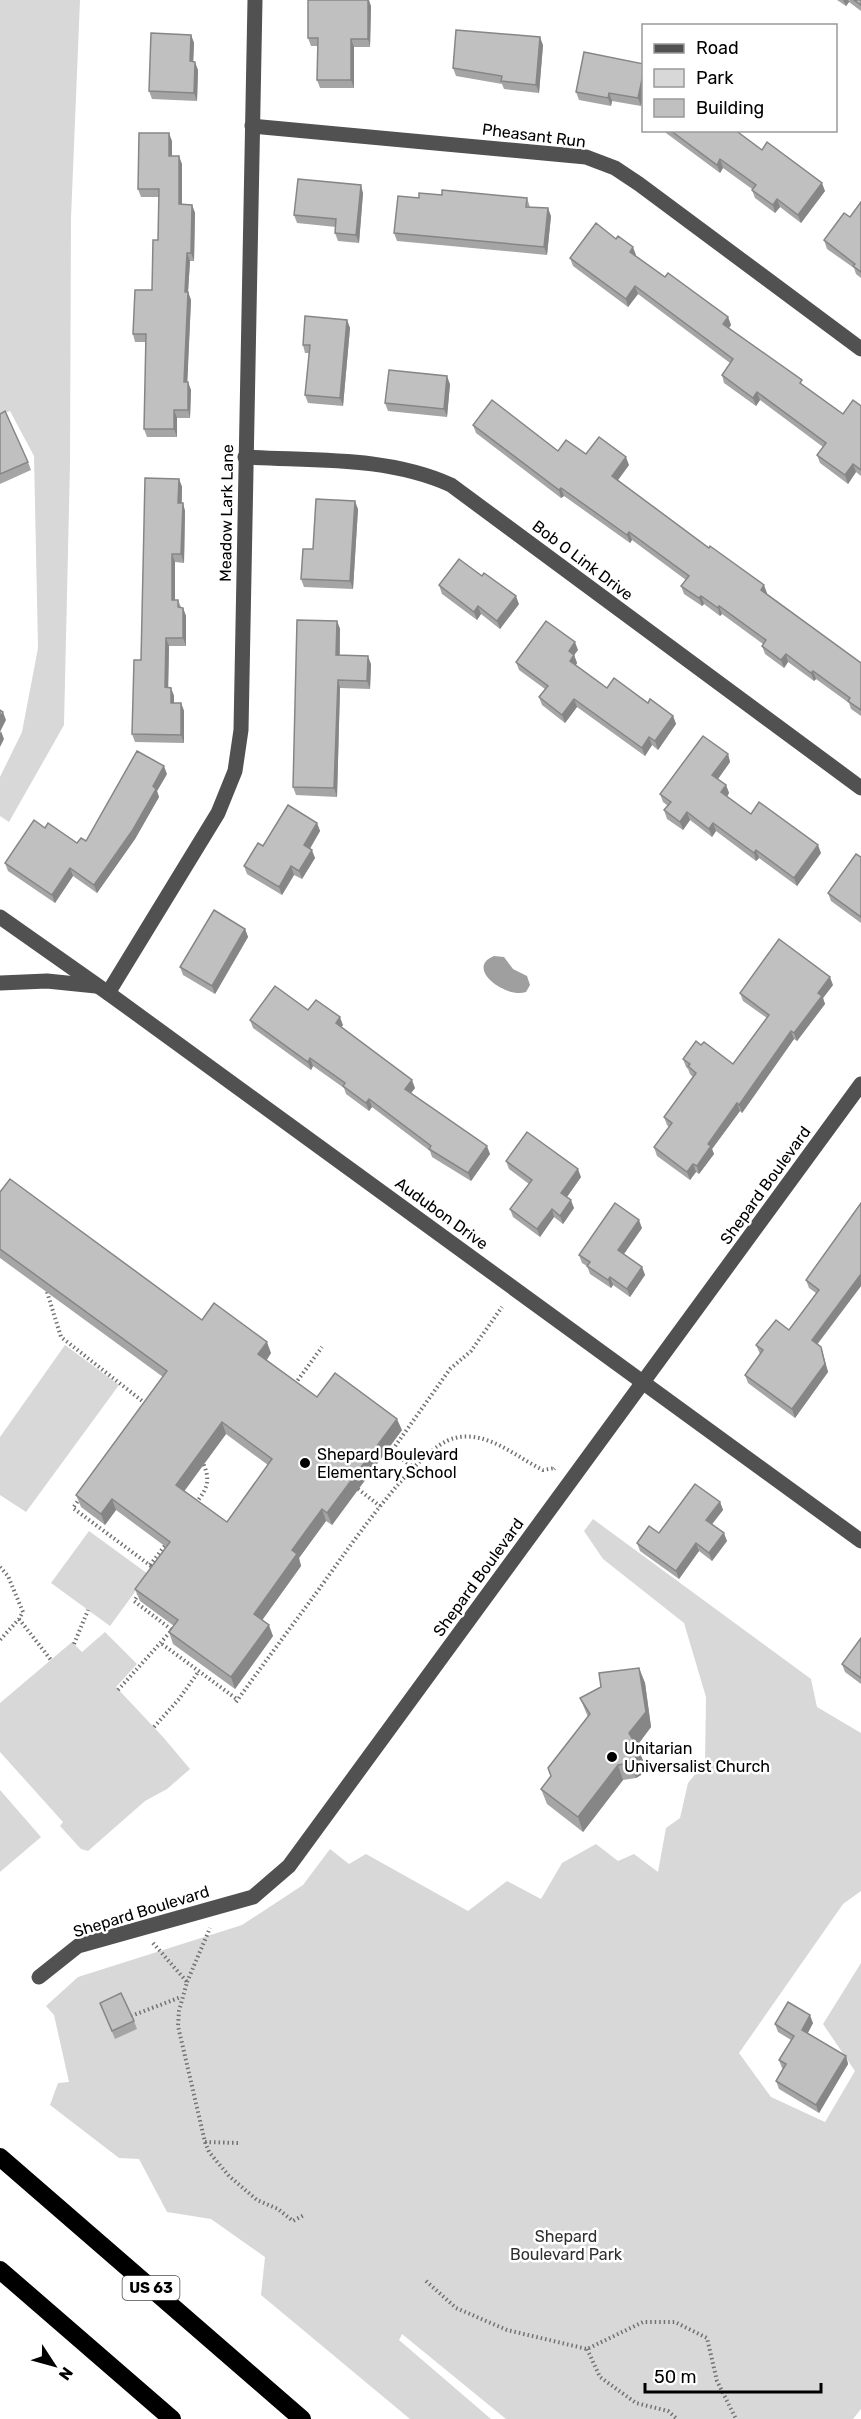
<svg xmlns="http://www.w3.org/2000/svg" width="861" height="2419" font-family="Rubik,sans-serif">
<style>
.green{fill:#d8d8d8}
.water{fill:#9f9f9f}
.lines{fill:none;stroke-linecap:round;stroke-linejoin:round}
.path{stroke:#737373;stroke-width:4;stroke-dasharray:1.5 3;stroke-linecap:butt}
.minor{stroke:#515151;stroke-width:15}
.highway{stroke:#000;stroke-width:18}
.wall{fill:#a5a5a5;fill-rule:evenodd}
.shaded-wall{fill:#868686}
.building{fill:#c0c0c0;stroke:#868686;stroke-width:1.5;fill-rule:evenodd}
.poi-dot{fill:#000;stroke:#fff;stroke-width:2}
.labels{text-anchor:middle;stroke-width:5;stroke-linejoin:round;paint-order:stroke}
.shield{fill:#fff;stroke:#4c4c4c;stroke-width:1.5}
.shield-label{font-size:15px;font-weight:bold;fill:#000}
.street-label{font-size:16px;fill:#000;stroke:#fff}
.poi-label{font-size:16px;fill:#000;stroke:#fff;text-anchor:start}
.park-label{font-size:16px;fill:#2f2f2f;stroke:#fff}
</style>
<rect width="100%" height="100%" fill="#fff"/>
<g class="green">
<polygon points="0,0 80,0 71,218 70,464 64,725 9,822 0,816 0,777 22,732 38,648 34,456 10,411 0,415"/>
<polygon points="65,1345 119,1385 26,1512 0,1495 0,1437"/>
<polygon points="593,1519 811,1679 817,1707 861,1733 861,1891 843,1904 739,2053 771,2097 825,2122 855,2071 823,2024 861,1963 861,2409 853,2419 506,2419 402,2334 399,2340 491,2419 410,2419 261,2295 265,2257 211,2219 167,2212 139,2159 119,2158 50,2105 58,2083 69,2082 54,2015 46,2006 78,1977 242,1925 303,1885 330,1849 349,1864 366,1854 468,1911 507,1881 541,1899 562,1863 596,1844 618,1861 634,1854 658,1872 666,1828 680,1818 688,1783 705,1762 706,1697 684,1623 603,1559 584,1531"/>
<polygon points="89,1531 148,1574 110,1626 51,1583"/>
<polygon points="105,1632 137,1664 116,1687 163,1737 190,1769 167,1789 145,1801 88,1851 81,1849 60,1826 63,1822 0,1752 0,1703 72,1642 82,1652"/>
<polygon points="0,1790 41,1837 0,1872"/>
</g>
<path class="water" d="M494,956L504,957L513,969L527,976L530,985L526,992C506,999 464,968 494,956Z"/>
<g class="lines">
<g class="path">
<polyline points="47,1292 61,1337 146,1404"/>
<polyline points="295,1384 322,1347"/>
<polyline points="415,1468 391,1452 450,1369 471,1351 502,1307"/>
<polyline points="358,1489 380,1506"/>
<polyline points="80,1498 73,1508 155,1569"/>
<path d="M196,1503C208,1488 211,1479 202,1461"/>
<polyline points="150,1565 167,1543"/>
<polyline points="0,1567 8,1576 23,1612 19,1619 0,1640"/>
<polyline points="139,1594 134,1601 172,1630"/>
<polyline points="19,1619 51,1660"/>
<polyline points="74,1644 88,1610"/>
<polyline points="162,1644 238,1700"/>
<polyline points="118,1690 172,1630"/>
<path d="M236,1702C262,1666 288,1631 314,1596C340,1561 416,1446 455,1438C487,1430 516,1457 543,1470L555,1468L554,1469"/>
<polyline points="154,1727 179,1699 199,1671"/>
<polyline points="153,1943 187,1982 179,2011 178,2026 205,2142 238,2143"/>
<polyline points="187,1982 210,1928"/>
<polyline points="131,2016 181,1997"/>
<polyline points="205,2142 209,2152 229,2176 257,2200 278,2209 293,2221 304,2215"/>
<polyline points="426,2281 456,2308 507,2330 587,2349 643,2322 675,2322 707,2338 717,2381 736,2419"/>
<polyline points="587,2349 600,2377 636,2403 668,2411 677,2419"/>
</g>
<g class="minor">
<polyline points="252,126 586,157 615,168 639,184 861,349"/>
<path d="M245,457C314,461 387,456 451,485L861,788"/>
<polyline points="0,917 108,993 861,1541"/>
<polyline points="0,983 47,981 96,986"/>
<polyline points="108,993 218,813 235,771 241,730 255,0"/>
<polyline points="39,1977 78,1946 253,1897 289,1866 861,1084"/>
</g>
<g class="highway">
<polyline points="0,2157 302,2419"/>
<polyline points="0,2270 172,2419"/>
</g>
</g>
<g class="wall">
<polygon points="837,0 861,0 861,11 849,2 846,6"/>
<polygon points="371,6 370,47 354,47 354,88 320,88 317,80 318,46 311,46 308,38"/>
<polygon points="191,35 194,43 193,61 198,70 197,101 152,99 149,91"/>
<polygon points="543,45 539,93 504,89 502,84 456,76 453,68"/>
<polygon points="644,64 644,92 641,106 612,101 611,106 579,100 576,92"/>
<polygon points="662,130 735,130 762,150 825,191 801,223 780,207 775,213 755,198 752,190 752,189 723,168 720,173"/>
<polygon points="172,141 172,156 182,164 182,205 192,205 195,213 194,261 190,261 188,292 191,300 187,382 191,390 190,418 177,418 177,437 147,437 144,429 146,342 135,342 133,334 152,290 158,240 159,197 141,197 138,189"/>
<polygon points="363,193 359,243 338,241 335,233 336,227 297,223 294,215"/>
<polygon points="442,195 527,198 530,207 551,216 547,255 397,241 394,233"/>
<polygon points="861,202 861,278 856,274 854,268 827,249 824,240 850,217"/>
<polygon points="616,239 636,256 665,277 728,317 731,325 729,328 804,386 843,414 861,406 861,476 856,472 848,484 820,463 817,455 823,447 760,400 756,406 724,383 722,375 730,363 638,294 628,307 573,266 570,258"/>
<polygon points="347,320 350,328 343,406 308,403 305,395 309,353 305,353 303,345"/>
<polygon points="450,384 447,417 388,411 385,403"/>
<polygon points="0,414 28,462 31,470 0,484"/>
<polygon points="473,425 558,451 586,454 629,465 618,480 767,594 861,663 861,716 851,709 849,703 816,679 814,681 788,662 784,668 765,654 762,646 763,644 722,614 720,616 704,604 702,606 684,594 681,586 686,580 632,540 630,543 564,496 561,498 476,433"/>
<polygon points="179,479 182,487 182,503 185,511 184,563 175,562 175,600 178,600 181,607 183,608 186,616 186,646 169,646 168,688 171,688 174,696 174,703 181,703 184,711 184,743 135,742 132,734 141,660"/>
<polygon points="358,509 353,589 304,587 301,579 313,549"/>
<polygon points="439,585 519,604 500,629 481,614 477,620 442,594"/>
<polygon points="337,621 340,629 340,656 371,664 370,689 340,688 337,797 296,795 293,787"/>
<polygon points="578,650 574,655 577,663 576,665 607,688 648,703 673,716 676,724 658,750 652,745 645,756 577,707 565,723 542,705 539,697 545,689 519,670 516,662"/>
<polygon points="728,754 730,762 718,779 726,785 729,793 727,797 751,814 821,853 797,886 759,858 756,861 716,831 712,837 690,820 683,830 667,819 664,810 668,806 663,802 660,794"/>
<polygon points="167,774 157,791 159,797 135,839 97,893 73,876 55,903 8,871 5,863 45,828 77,843 86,841"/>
<polygon points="317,823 320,831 310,849 315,858 302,879 294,875 282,895 247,874 244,866 263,846"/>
<polygon points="861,857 861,923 831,901 828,893"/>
<polygon points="245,929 248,937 215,994 183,975 180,967"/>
<polygon points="833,985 823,998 825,1004 797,1041 794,1039 742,1113 740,1111 712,1149 714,1154 699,1174 696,1172 690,1180 657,1156 654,1147 669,1127 667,1125 664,1117 693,1077 690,1074 688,1069 686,1067 683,1059 701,1045 733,1064 767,1018 743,1001 740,993"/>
<polygon points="308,1010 343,1025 341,1027 415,1088 411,1093 490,1154 471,1181 432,1157 430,1151 372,1107 369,1111 346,1094 344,1088 313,1066 311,1070 253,1028 250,1020"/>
<polygon points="506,1161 581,1177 567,1197 574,1208 563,1224 554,1217 540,1237 513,1217 510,1209 529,1184 509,1169"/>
<path d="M0,1192L202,1320L271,1353L267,1360L317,1397L402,1430L332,1525L326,1521L299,1558L301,1566L262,1620L273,1636L235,1689L173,1644L169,1632L174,1626L140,1601L135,1589L166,1547L116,1510L105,1525L81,1507L76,1495L163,1377L0,1258ZM226,1434L268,1465L227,1522L184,1491Z"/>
<polygon points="861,1203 861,1286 817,1345 821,1347 828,1372 795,1418 748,1383 745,1375 760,1354 756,1345 789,1330 816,1293 809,1288 806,1280"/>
<polygon points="642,1228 624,1254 642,1267 645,1275 630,1297 613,1285 611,1288 590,1274 587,1266 582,1263 579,1255"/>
<polygon points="720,1502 723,1510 712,1524 727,1541 712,1561 699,1551 679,1579 640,1551 637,1543 659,1533"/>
<polygon points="861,1638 861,1684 845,1672 842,1664"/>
<polygon points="639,1668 645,1683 651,1727 637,1746 644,1763 641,1775 636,1778 623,1780 583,1832 547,1804 541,1789 551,1777 548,1768 588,1717 580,1698"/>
<polygon points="100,2003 134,2021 137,2029 115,2039"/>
<polygon points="813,2023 808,2033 846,2056 848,2064 819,2113 779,2089 776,2081 783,2069 782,2068 779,2060 791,2040 778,2032 775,2024"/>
</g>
<g class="shaded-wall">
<polygon points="366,0 369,0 371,6 370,47 368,39"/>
<polygon points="843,0 848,0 849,2 846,6"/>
<polygon points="191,35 194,43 193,69 190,61"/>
<polygon points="540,37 543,45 539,93 536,85"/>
<polygon points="351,39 354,47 354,88 351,80"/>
<polygon points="195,62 198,70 197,101 194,93"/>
<polygon points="644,70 644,92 641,106 638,98"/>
<polygon points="609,93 612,101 611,106 608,98"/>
<polygon points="169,133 172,141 172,164 169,156"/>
<polygon points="179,156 182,164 182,213 179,204"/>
<polygon points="720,159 723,168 720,173 717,165"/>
<polygon points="822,183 825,191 801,223 798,215"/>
<polygon points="361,185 363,193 359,243 356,235"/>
<polygon points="777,199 780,207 775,213 773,205"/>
<polygon points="192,205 195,213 194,261 191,253"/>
<polygon points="548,208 551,216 547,255 544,247"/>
<polygon points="633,247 636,255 633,260 630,252"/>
<polygon points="187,253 190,261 188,292 191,300 187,390 184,382 185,292"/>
<polygon points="635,286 638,294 628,307 626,299"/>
<polygon points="728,317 731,325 726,332 723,324"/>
<polygon points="347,320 350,328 343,406 340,398"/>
<polygon points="447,376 450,384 447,417 444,409"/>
<polygon points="188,382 191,390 190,418 188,410"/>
<polygon points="757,392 760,400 756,406 753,398"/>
<polygon points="174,410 177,418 177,437 174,429"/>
<polygon points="626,457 629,465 615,484 612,476"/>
<polygon points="853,464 856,472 848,484 845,475"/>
<polygon points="179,479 182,487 181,511 178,503"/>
<polygon points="561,488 564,496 561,498 559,490"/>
<polygon points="355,501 358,509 353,589 350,581"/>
<polygon points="183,503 185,511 184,563 181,554"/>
<polygon points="629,532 632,540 630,543 627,535"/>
<polygon points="172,554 175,562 175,608 172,600"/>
<polygon points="764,585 767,593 764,598 761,590"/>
<polygon points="516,596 519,604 500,629 497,621"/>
<polygon points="701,596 704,604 702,606 699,598"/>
<polygon points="478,606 481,614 477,620 474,612"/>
<polygon points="719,606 722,614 720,616 718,608"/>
<polygon points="183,608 186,616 186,646 183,638"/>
<polygon points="337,621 340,629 339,664 336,655"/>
<polygon points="166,638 169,646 168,696 165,687"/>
<polygon points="575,642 578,650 574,655 577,663 573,669 570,661 569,651"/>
<polygon points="786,654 788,662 784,668 781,660"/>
<polygon points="368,656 371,664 370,689 367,681"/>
<polygon points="813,671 816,679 814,681 811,673"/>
<polygon points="338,680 340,688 337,797 334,788"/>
<polygon points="171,688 174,696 174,711 171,703"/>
<polygon points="574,699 577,707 565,723 562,715"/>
<polygon points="181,703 184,711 184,743 181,735"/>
<polygon points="3,712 6,720 0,732 0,718"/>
<polygon points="673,716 676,724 658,750 655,741"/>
<polygon points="1,731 4,739 0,747 0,733"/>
<polygon points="649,737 652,745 645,756 642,748"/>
<polygon points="728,754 730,762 715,783 712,775"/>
<polygon points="164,766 167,774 157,791 159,797 135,839 97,893 94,885"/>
<polygon points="726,785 729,793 724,801 721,792"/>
<polygon points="687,812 690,820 683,830 680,822"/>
<polygon points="317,823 320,831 307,853 304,845"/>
<polygon points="713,823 716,831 712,837 709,829"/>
<polygon points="818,845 821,853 797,886 794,878"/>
<polygon points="312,850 315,858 302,879 299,871"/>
<polygon points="756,850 759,858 756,861 754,853"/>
<polygon points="291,866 294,875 282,895 279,887"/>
<polygon points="70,868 73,876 55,903 52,895"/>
<polygon points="245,929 248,937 215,994 212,986"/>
<polygon points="830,977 833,985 823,998 825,1004 797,1041 794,1033 818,993"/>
<polygon points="340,1017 343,1025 338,1031 336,1023"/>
<polygon points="791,1031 794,1039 742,1113 739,1105"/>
<polygon points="310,1058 313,1066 311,1070 308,1062"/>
<polygon points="412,1080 415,1088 408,1097 405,1089"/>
<polygon points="369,1099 372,1107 369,1111 366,1103"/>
<polygon points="737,1103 740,1111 712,1149 714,1154 699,1174 697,1166 708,1144"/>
<polygon points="487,1146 490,1154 471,1181 468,1173"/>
<polygon points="693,1164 696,1172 690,1180 687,1172"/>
<polygon points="578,1169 581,1177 564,1201 561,1193"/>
<polygon points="571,1200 574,1208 563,1224 560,1216"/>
<polygon points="552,1209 554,1217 540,1237 537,1229"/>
<polygon points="639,1220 642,1228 621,1258 618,1250"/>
<polygon points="642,1267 645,1275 630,1297 627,1289"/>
<polygon points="861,1274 861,1286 814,1348 812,1340"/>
<polygon points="610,1277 613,1285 611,1288 608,1280"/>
<polygon points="267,1342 271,1353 262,1366 258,1354"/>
<polygon points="821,1347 828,1372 795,1418 792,1409"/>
<polygon points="397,1419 402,1430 332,1525 327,1513"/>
<polygon points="222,1422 226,1434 180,1497 176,1485"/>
<polygon points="112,1499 116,1510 105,1525 101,1514"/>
<polygon points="720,1502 723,1510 709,1528 706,1520"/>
<polygon points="322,1509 326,1521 299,1558 301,1566 258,1626 254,1614 292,1550"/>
<polygon points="724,1533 727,1541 712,1561 709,1553"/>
<polygon points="696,1543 699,1551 679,1579 676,1571"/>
<polygon points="269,1625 273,1636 235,1689 231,1677"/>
<polygon points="639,1668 645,1683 651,1727 635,1748 629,1733"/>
<polygon points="638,1748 644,1763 641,1775 636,1778 631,1763"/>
<polygon points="618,1765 623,1780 583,1832 578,1817"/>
<polygon points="810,2015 813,2023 805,2038 802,2030"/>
<polygon points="846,2056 848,2064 819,2113 816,2105"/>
</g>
<g class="building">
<polygon points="308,0 368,0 368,39 351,39 351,80 317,80 318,38 308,38"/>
<polygon points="854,0 861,0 861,5"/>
<polygon points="456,30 540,37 536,85 501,81 502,76 453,68"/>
<polygon points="151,33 191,35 190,61 195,62 194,93 149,91"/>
<polygon points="584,52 644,64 644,70 638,98 609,93 608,98 576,92"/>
<polygon points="670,130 735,130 762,150 767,142 822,183 798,215 777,199 773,205 752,190 756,185 720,159 717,165"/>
<polygon points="139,133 169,133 169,156 179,156 179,204 192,205 191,253 187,253 185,292 188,292 184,382 188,382 188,410 174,410 174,429 144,429 146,334 133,334 135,290 152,290 153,240 158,240 159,189 138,189"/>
<polygon points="298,179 361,185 356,235 335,233 336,219 294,215"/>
<polygon points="442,190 527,198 526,207 548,208 544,247 394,233 398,196 419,198 419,193 442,195"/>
<polygon points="861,202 861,272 853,266 855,264 824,240 844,213 850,217"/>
<polygon points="596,223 616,239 618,236 633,247 630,252 665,277 668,273 728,317 723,324 802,380 800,383 843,414 853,400 861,406 861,470 853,464 845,475 817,455 826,443 757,392 753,398 722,375 733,359 635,286 626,299 570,258"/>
<polygon points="305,316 347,320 340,398 305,395 310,345 303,345"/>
<polygon points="389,370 447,376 444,409 385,403"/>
<polygon points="492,400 558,451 566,440 586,454 599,437 626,457 612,476 709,548 710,546 764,585 761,590 861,663 861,710 848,701 850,698 813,671 811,673 786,654 781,660 762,646 766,640 719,606 718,608 701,596 699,598 681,586 689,576 629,532 627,535 561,488 559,490 473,425"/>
<polygon points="5,411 28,462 0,474 0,414"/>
<polygon points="145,478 179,479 178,503 183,503 181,554 172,554 172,600 178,600 178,607 183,608 183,638 166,638 165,687 171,688 171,703 181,703 181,735 132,734 134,660 141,660"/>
<polygon points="316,499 355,501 350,581 301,579 303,549 313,549"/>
<polygon points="459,559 482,576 484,573 516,596 497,621 478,606 474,612 439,585"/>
<polygon points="297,620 337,621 336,655 368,656 367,681 338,680 334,788 293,787"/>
<polygon points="546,621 575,642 569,651 574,655 570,661 607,688 614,678 648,703 650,699 673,716 655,741 649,737 642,748 574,699 562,715 539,697 548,686 516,662"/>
<polygon points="0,710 3,712 0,718"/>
<polygon points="703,736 728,754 712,775 726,785 721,792 751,814 759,802 818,845 794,878 756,850 754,853 713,823 709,829 687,812 680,822 664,810 671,802 660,794"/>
<polygon points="137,751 164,766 153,786 156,789 132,831 94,885 70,868 52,895 5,863 34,820 45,828 48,823 77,843 81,838 86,841"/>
<polygon points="288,805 317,823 304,845 312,850 299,871 291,866 279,887 244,866 258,843 263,846"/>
<polygon points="856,854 861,857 861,917 828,893"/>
<polygon points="214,910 245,929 212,986 180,967"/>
<polygon points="779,939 830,977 818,993 822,996 794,1033 791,1031 739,1105 737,1103 708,1144 711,1146 697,1166 693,1164 687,1172 654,1147 672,1123 664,1117 696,1073 688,1066 690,1064 683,1059 696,1041 701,1045 704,1042 733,1064 769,1015 740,993"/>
<polygon points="275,986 308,1010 316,1000 340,1017 336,1023 412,1080 405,1089 487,1146 468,1173 429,1149 431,1146 369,1099 366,1103 343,1086 345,1083 310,1058 308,1062 250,1020"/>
<polygon points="527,1132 578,1169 561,1193 571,1200 560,1216 552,1209 537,1229 510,1209 532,1180 506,1161"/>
<path d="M10,1179L202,1320L214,1303L267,1342L258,1354L317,1397L335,1373L397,1419L327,1513L322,1509L292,1550L297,1554L254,1614L269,1625L231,1677L169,1632L178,1620L135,1589L170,1542L112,1499L101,1514L76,1495L167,1371L0,1249V1192ZM222,1422L272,1459L227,1522L176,1485Z"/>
<polygon points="615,1203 639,1220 618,1250 642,1267 627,1289 610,1277 608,1280 587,1266 590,1262 579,1255"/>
<polygon points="861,1203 861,1274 812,1340 821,1347 825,1364 792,1409 745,1375 763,1350 756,1345 776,1320 789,1330 819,1290 806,1280"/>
<polygon points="695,1484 720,1502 706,1520 724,1533 709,1553 696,1543 676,1571 637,1543 649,1526 659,1533"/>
<polygon points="861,1638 861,1678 842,1664"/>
<polygon points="639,1668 646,1712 629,1733 638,1748 635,1760 631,1763 618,1765 578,1817 541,1789 551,1776 548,1768 590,1714 580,1698 601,1687 599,1673"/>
<polygon points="121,1993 134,2021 112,2031 100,2003"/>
<polygon points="788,2002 810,2015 802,2030 846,2056 816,2105 776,2081 786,2064 779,2060 794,2036 775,2024"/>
</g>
<g class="poi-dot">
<circle cx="305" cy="1463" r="6"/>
<circle cx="612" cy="1757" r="6"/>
</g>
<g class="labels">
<rect class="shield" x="122.5" y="2276" width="57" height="24" rx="4.5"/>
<g class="shield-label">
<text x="151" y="2293">US 63</text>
</g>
<g class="street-label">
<text transform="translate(534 135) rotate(7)" y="6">Pheasant Run</text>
<text transform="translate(226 513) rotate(-89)" y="6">Meadow Lark Lane</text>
<text transform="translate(583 560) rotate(37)" y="6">Bob O Link Drive</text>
<text transform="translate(765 1185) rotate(-54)" y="6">Shepard Boulevard</text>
<text transform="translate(442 1213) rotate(36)" y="6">Audubon Drive</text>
<text transform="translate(478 1577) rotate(-54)" y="6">Shepard Boulevard</text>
<text transform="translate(141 1911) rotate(-17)" y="6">Shepard Boulevard</text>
</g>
<g class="poi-label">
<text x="317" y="1460">Shepard Boulevard<tspan x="317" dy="18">Elementary School</tspan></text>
<text x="624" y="1754">Unitarian<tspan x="624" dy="18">Universalist Church</tspan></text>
</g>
<g class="park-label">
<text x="566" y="2242">Shepard<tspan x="566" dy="18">Boulevard Park</tspan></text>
</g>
</g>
<rect x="642" y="24" width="195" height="108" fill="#ffffff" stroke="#999999" stroke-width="1.5"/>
<rect x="654" y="44" width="30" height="9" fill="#515151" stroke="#999999" stroke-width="1.5"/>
<text x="696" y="54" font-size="18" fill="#000000">Road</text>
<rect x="654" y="69" width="30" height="18" fill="#d8d8d8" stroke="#999999" stroke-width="1.5"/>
<text x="696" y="84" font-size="18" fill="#000000">Park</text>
<rect x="654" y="99" width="30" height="18" fill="#c0c0c0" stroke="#999999" stroke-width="1.5"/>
<text x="696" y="114" font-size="18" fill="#000000">Building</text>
<g transform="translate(54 2365) rotate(126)" stroke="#ffffff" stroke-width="4.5" paint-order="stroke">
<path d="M0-4.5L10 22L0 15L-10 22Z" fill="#000000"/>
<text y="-9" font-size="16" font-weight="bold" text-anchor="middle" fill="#000000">N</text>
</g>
<path d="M645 2383v9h176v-9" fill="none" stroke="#000000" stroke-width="3"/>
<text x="654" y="2383" font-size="18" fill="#000000" stroke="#ffffff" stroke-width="4.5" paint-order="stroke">50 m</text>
</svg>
